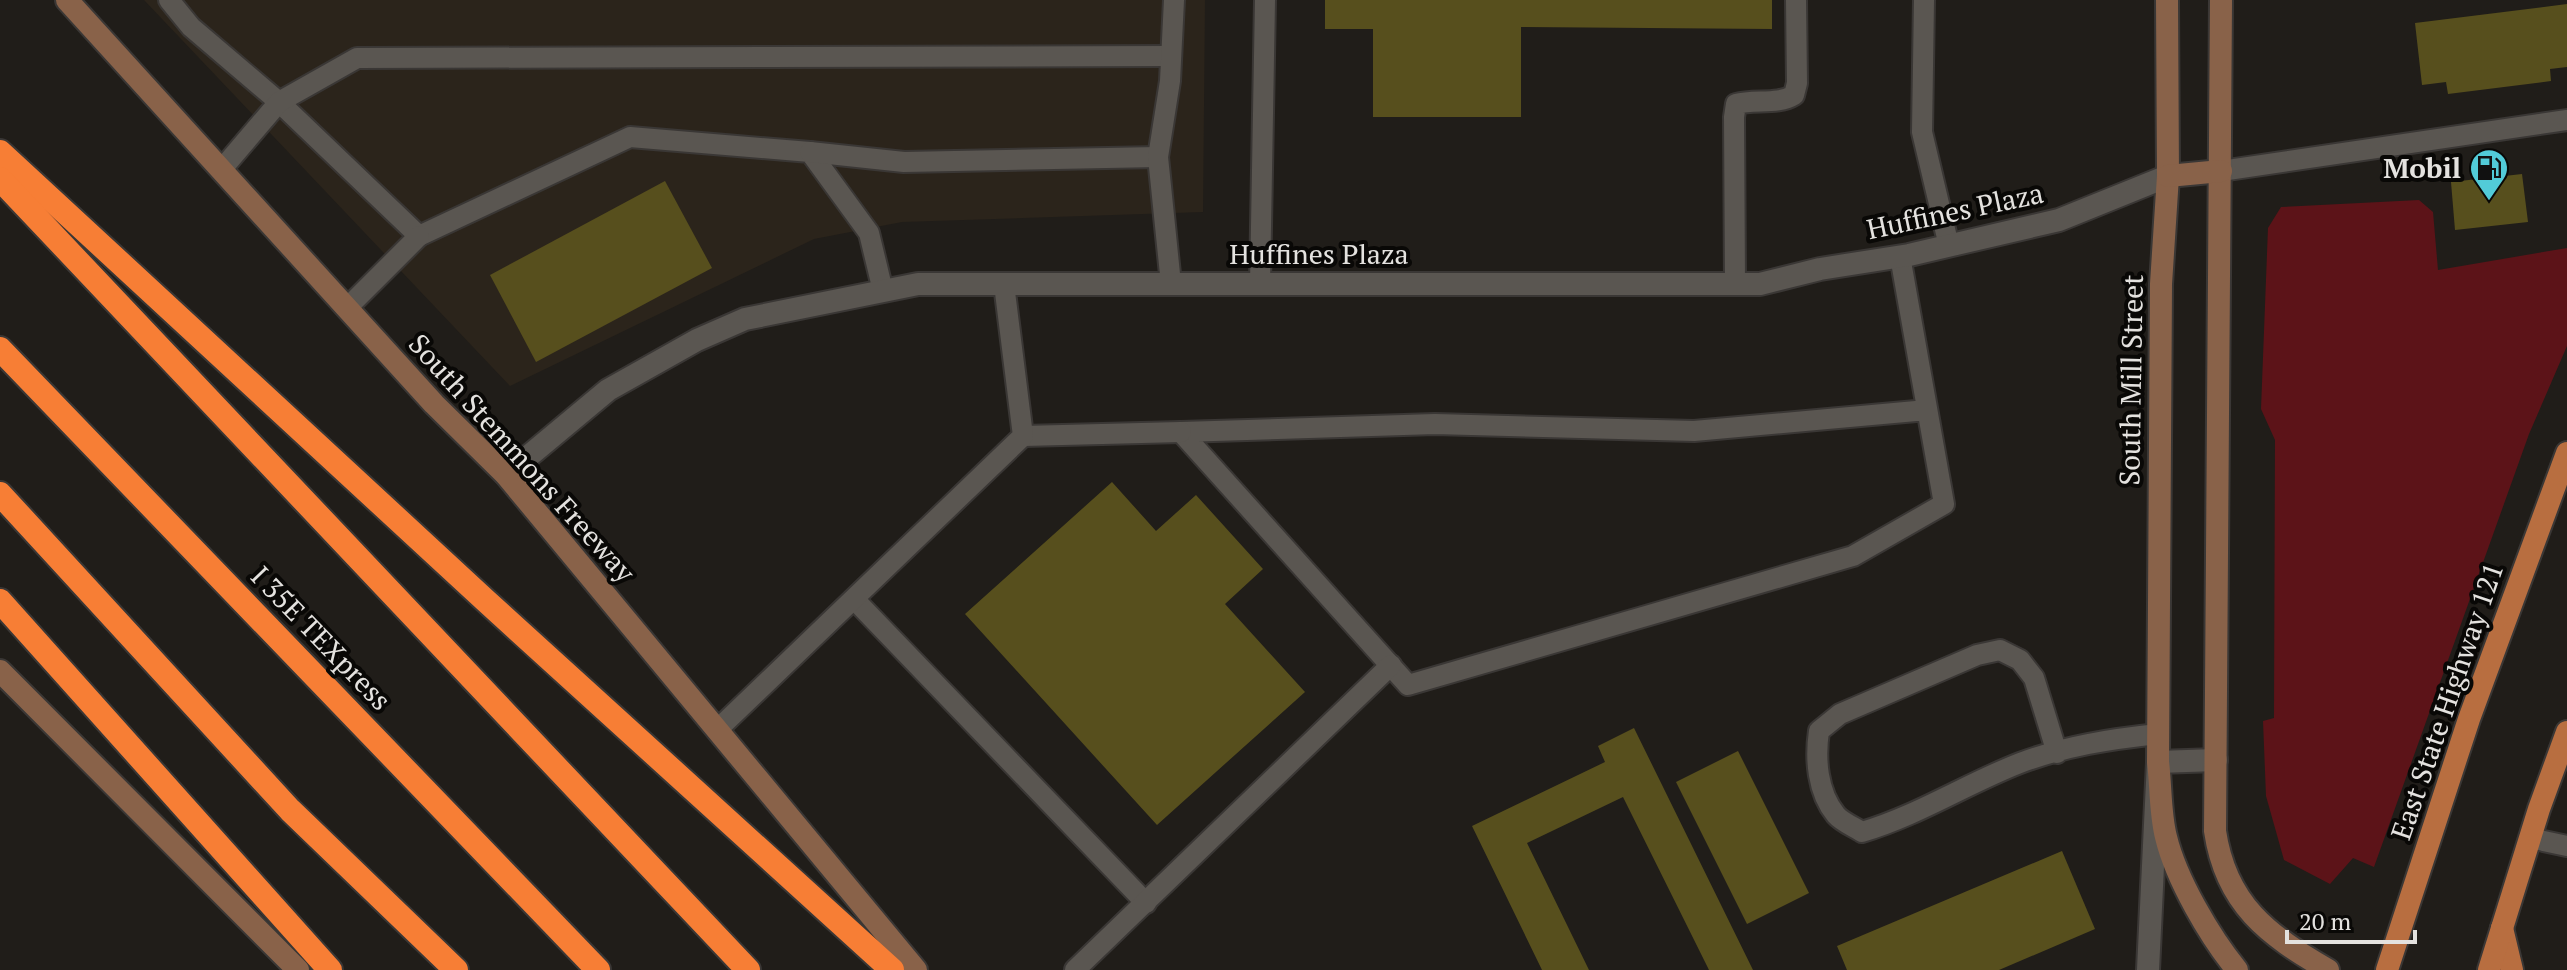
<svg xmlns="http://www.w3.org/2000/svg" width="2567" height="970" font-family="'PT Serif',serif">
<style>
.built{fill:#2b241b}
.green{fill:#5c1318}
.building{fill:#574f1d}
.lines{fill:none;stroke-linecap:round;stroke-linejoin:round}
.service-casing{stroke:#3a3735;stroke-width:24}
.minor-casing{stroke:#3a3735;stroke-width:26}
.secondary-casing{stroke:#3a3735;stroke-width:26}
.primary-casing{stroke:#3a3735;stroke-width:26}
.motorway-casing{stroke:#3a3735;stroke-width:28}
.service{stroke:#5a5651;stroke-width:20}
.minor{stroke:#5a5651;stroke-width:22}
.secondary{stroke:#896249;stroke-width:22}
.primary{stroke:#b86e40;stroke-width:22}
.motorway{stroke:#f77e35;stroke-width:24}
.labels{text-anchor:middle;stroke-width:8;stroke-linejoin:round;paint-order:stroke}
.poi-label{font-size:28px;font-weight:bold;fill:#e4e2df;stroke:#090806;text-anchor:end}
.street-label{font-size:28px;fill:#e4e2df;stroke:#090806}
</style>
<rect width="100%" height="100%" fill="#201d19"/>
<polygon class="built" points="144,0 1205,0 1203,212 902,222 814,239 510,386"/>
<polygon class="green" points="2419,200 2433,212 2438,270 2567,248 2567,346 2529,434 2374,867 2353,858 2330,884 2284,860 2266,796 2263,721 2274,718 2275,440 2261,409 2268,228 2281,207"/>
<g class="building">
<polygon points="1325,0 1772,0 1772,29 1521,27 1521,117 1373,117 1373,29 1325,29"/>
<polygon points="2567,4 2567,67 2550,69 2551,81 2448,94 2446,82 2422,85 2415,23"/>
<polygon points="2522,174 2528,222 2455,230 2451,182"/>
<polygon points="665,181 712,268 536,362 490,275"/>
<polygon points="1112,482 1156,531 1196,495 1263,569 1225,604 1305,692 1157,825 965,614"/>
<polygon points="1634,728 1753,970 1709,970 1623,797 1527,843 1589,970 1542,970 1472,826 1605,762 1598,746"/>
<polygon points="1738,751 1809,893 1747,924 1676,782"/>
<polygon points="2062,851 2095,929 1999,970 1847,970 1837,946"/>
</g>
<g class="lines">
<g class="service-casing">
<g id="service">
<polyline points="169,0 191,27 279,102 419,236 630,137 810,152 869,233 883,291"/>
<polyline points="1924,0 1922,132 1949,246"/>
<polyline points="810,152 904,162 1158,157"/>
<polyline points="222,169 279,102 357,58 1171,56"/>
<polyline points="2221,171 2567,120"/>
<polyline points="1900,256 1944,504 1853,556 1408,685 1181,432 1435,424 1694,431 1927,410"/>
<polyline points="1171,284 1158,157 1170,81 1174,0"/>
<polyline points="1260,284 1265,0"/>
<path d="M1735,284L1734,117L1736,104C1755,99 1778,105 1794,95L1797,83L1796,0"/>
<polyline points="348,307 419,236"/>
<polyline points="1023,436 1181,432"/>
<polyline points="854,599 1146,903"/>
<polyline points="717,730 1023,436 1004,284"/>
<path d="M2057,753L2034,678L2020,660L2000,650L1977,655L1840,714L1819,731C1815,758 1817,792 1836,815C1842,822 1854,827 1862,832C1919,815 1966,784 2020,763C2065,746 2111,739 2158,734"/>
<polyline points="2530,838 2567,846"/>
<polyline points="1075,970 1391,665"/>
</g>
</g>
<g class="minor-casing">
<g id="minor">
<polyline points="506,475 608,390 697,340 745,319 918,284 1760,284 1820,269 1909,255 2059,220 2168,176"/>
<polyline points="2148,970 2158,762 2216,760"/>
</g>
</g>
<g class="secondary-casing">
<g id="secondary">
<polyline points="67,0 434,404 506,475 916,970"/>
<path d="M2167,0L2168,176L2161,284L2158,762C2161,786 2160,814 2166,837C2176,879 2210,937 2237,970"/>
<path d="M2221,0L2215,831C2226,905 2268,935 2328,970"/>
<polyline points="2168,176 2221,171"/>
<polyline points="0,671 298,970"/>
</g>
</g>
<g class="primary-casing">
<g id="primary">
<polyline points="2502,928 2512,970"/>
<polyline points="2387,970 2469,719 2567,453"/>
<polyline points="2489,970 2539,809 2567,732"/>
</g>
</g>
<g class="motorway-casing">
<g id="motorway">
<polyline points="0,152 485,600 892,970"/>
<polyline points="0,179 748,970"/>
<polyline points="0,349 598,970"/>
<polyline points="0,494 290,810 456,970"/>
<polyline points="0,601 330,970"/>
</g>
</g>
<use href="#service" class="service"/>
<use href="#minor" class="minor"/>
<use href="#secondary" class="secondary"/>
<use href="#primary" class="primary"/>
<use href="#motorway" class="motorway"/>
</g>
<defs>
<g id="fuel-pin" transform="scale(2)"><path d="M0 17L-7.5 6A9.5 9.5 0 1 1 7.5 6Z" fill="#52cbd8" stroke="#090806"/><path d="M-5.5-6h7V0h2V4h1.3V-2.5L3-4.5l.8-.8L6-3V5H2.5V1h-1V6h-7ZM-4.2-4.7v3.2H.2V-4.7Z" fill="#111"/></g>
</defs>
<g fill-rule="evenodd">
<use href="#fuel-pin" x="2489" y="168"/>
</g>
<g class="labels">
<g class="poi-label">
<text x="2461" y="178">Mobil</text>
</g>
<g class="street-label">
<text transform="translate(1955 211) rotate(-12)" y="10">Huffines Plaza</text>
<text x="1319" y="264">Huffines Plaza</text>
<text transform="translate(2131 380) rotate(-89)" y="10">South Mill Street</text>
<text transform="translate(522 458) rotate(48)" y="10">South Stemmons Freeway</text>
<text transform="translate(321 638) rotate(46)" y="10">I 35E TEXpress</text>
<text transform="translate(2447 701) rotate(-71)" y="10">East State Highway 121</text>
</g>
</g>
<path d="M2287 930v12h128v-12" fill="none" stroke="#e4e2df" stroke-width="4"/>
<text x="2299" y="930" font-size="24" fill="#e4e2df" stroke="#090806" stroke-width="6" paint-order="stroke">20 m</text>
</svg>
